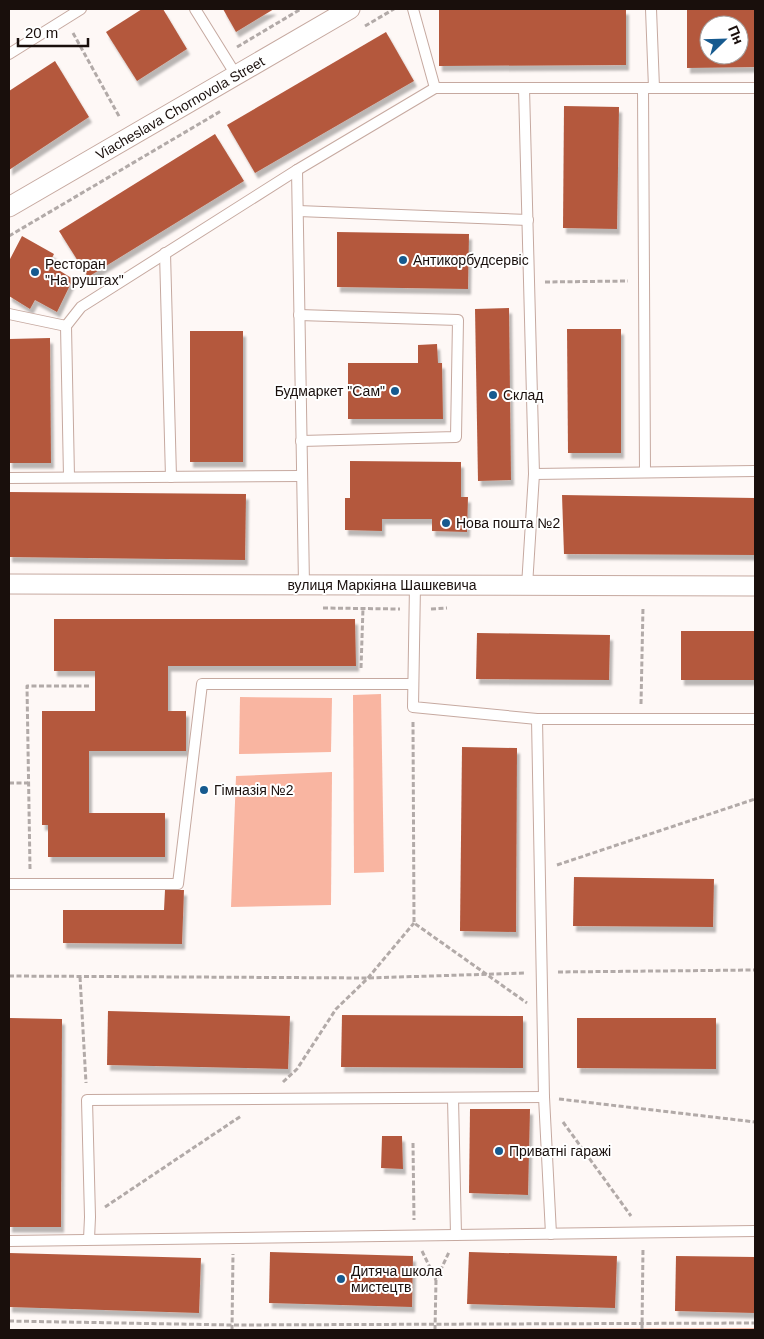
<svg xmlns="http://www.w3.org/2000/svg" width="764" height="1339" font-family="Arial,sans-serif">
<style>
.green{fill:#f9b5a1}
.building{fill:#b4593e;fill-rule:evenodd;filter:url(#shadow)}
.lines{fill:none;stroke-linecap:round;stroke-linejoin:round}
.lane-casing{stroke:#c6a9a0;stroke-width:12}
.street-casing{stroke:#c6a9a0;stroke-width:21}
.path{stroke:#b2aaa8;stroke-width:3;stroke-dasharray:5 2.5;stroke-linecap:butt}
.lane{stroke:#fff;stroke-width:10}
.street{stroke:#fff;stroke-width:19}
.poi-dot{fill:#165a8f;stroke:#fff;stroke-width:2}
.labels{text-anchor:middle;stroke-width:4;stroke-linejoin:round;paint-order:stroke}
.street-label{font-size:14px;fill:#190f0c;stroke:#fff}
.poi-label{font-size:14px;fill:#190f0c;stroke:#fff;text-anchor:start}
</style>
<defs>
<filter id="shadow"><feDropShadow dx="3" dy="5.5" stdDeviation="1" flood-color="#0004"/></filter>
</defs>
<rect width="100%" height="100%" fill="#fef8f6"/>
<g class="green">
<polygon points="381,694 384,872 354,873 353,695"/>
<polygon points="240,697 332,698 331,752 239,754"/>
<polygon points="332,772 331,905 231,907 236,776"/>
<polygon points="755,1328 755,1330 47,1330"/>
</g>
<g class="building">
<polygon points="142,9 163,9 187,49 137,81 106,32"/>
<polygon points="223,9 274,9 236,32"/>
<polygon points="439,9 626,9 626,65 439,66"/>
<path d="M687,9H755V67L687,68ZM709,25H739V55H709Z"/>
<polygon points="386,32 414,81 255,173 227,125"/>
<polygon points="55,61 89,117 9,170 9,91"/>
<polygon points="564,106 619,107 617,229 563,228"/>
<polygon points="215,134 244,181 88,277 59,231"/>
<polygon points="337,232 469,234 468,289 337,287"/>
<polygon points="22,236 54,254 49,264 73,279 57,312 35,300 30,309 9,296 9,261"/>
<polygon points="509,308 511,480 478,481 475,309"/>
<polygon points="567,329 621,329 621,453 568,453"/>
<rect x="190" y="331" width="53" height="131"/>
<polygon points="50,338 51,463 9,463 9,339"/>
<polygon points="437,344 438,363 442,363 443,419 348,419 348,363 418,363 418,345"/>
<polygon points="350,461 461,462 461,497 468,497 467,532 432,531 432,519 382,519 382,531 345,530 345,498 350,498"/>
<polygon points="9,492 246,494 245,560 9,557"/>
<polygon points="562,495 755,498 755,555 564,554"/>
<polygon points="54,619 355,619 356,666 168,666 168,711 186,711 186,751 89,751 89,813 165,813 165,857 48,857 48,825 42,825 42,711 95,711 95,671 54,671"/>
<rect x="681" y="631" width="74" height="49"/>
<polygon points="477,633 610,635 609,680 476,679"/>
<polygon points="462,747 517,748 516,932 460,931"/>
<polygon points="574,877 714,879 713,927 573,926"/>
<polygon points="165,890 184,890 182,944 63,943 63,910 164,910"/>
<polygon points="108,1011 290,1016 288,1069 107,1065"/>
<polygon points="342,1015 523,1016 523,1068 341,1067"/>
<polygon points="10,1018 62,1019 61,1227 9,1227"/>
<polygon points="577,1018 716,1018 716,1069 577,1068"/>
<polygon points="470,1109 530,1109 528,1195 469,1193"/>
<polygon points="382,1136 402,1136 403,1169 381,1168"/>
<polygon points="270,1252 413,1256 412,1307 269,1303"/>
<polygon points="469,1252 617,1256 615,1308 467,1304"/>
<polygon points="9,1253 201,1258 199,1313 9,1307"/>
<polygon points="676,1256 755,1257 755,1313 675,1311"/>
</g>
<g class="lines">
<g class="lane-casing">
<g id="lane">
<polyline points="195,9 236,75"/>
<polyline points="413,9 435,88"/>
<polyline points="651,9 654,88"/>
<polyline points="9,54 81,9"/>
<polyline points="524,88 534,474 527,586"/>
<polyline points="643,88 645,472"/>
<polyline points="297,170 304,585"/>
<polyline points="298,211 528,220"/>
<polyline points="165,253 171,477"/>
<polyline points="9,314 66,326"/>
<polyline points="299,315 458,320 456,437 301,441"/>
<polyline points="534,474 755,471"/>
<polyline points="69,477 66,326 81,307 297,170 435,88 755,88"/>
<polyline points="9,478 302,476"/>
<polyline points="415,585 413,707 537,719 755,719"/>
<polyline points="537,719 544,1097 551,1234"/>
<polyline points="9,884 178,884 202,684 413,684"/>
<polyline points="453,1098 456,1235"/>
<polyline points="89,1239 90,1217 87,1100 544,1097"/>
<polyline points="9,1241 755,1231"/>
</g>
</g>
<g class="street-casing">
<g id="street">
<polyline points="9,207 350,9"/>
<polyline points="9,584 755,586"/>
</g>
</g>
<g class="path">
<polyline points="365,26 394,9"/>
<polyline points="73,33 120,118"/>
<polyline points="237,47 301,9"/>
<polyline points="9,236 221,111"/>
<polyline points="545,282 628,281"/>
<polyline points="323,608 400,609"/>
<polyline points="431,609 447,608"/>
<polyline points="361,668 363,608"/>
<polyline points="641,704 643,607"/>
<polyline points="413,722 414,923 527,1003"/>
<polyline points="9,783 28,783"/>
<polyline points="557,865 755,799"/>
<polyline points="30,869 27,686 91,686"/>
<polyline points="558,972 755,970"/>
<polyline points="9,976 368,978 525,973"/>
<polyline points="80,977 86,1083"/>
<polyline points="283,1082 297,1069 336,1009 368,978 414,923"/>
<polyline points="559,1099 755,1122"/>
<polyline points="563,1122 631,1216"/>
<polyline points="413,1143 414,1220"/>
<polyline points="105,1207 241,1116"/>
<polyline points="422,1251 436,1280"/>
<polyline points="9,1321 232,1325 755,1323"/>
<polyline points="232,1330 233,1254"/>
<polyline points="435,1330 436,1280 449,1252"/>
<polyline points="642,1330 643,1248"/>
</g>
<use href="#lane" class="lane"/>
<use href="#street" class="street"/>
</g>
<g class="poi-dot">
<circle cx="403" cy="260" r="5"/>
<circle cx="35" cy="272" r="5"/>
<circle cx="395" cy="391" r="5"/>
<circle cx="493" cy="395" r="5"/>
<circle cx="446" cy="523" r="5"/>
<circle cx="204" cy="790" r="5"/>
<circle cx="499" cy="1151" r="5"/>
<circle cx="341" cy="1279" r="5"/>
</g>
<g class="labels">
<g class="street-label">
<text transform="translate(180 108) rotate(-30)" y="5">Viacheslava Chornovola Street</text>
<text x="382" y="590">вулиця Маркіяна Шашкевича</text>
</g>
<g class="poi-label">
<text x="413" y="265">Антикорбудсервіс</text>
<text x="45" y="269">Ресторан<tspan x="45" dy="16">"На руштах"</tspan></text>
<text x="385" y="396" text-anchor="end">Будмаркет "Сам"</text>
<text x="503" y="400">Склад</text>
<text x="456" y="528">Нова пошта №2</text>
<text x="214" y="795">Гімназія №2</text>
<text x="509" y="1156">Приватні гаражі</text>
<text x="351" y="1276">Дитяча школа<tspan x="351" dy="16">мистецтв</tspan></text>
</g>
</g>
<rect width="764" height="1339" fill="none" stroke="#190f0c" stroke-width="20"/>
<g transform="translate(724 40) rotate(67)"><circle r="24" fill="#ffffff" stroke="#a39f9e"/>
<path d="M0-4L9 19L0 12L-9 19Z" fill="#165a8f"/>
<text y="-8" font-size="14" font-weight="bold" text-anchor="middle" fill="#190f0c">Пн</text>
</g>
<path d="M18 38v8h70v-8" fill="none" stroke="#190f0c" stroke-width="2.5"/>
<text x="25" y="38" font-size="15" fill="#190f0c" stroke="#ffffff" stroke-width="4" paint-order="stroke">20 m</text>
</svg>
